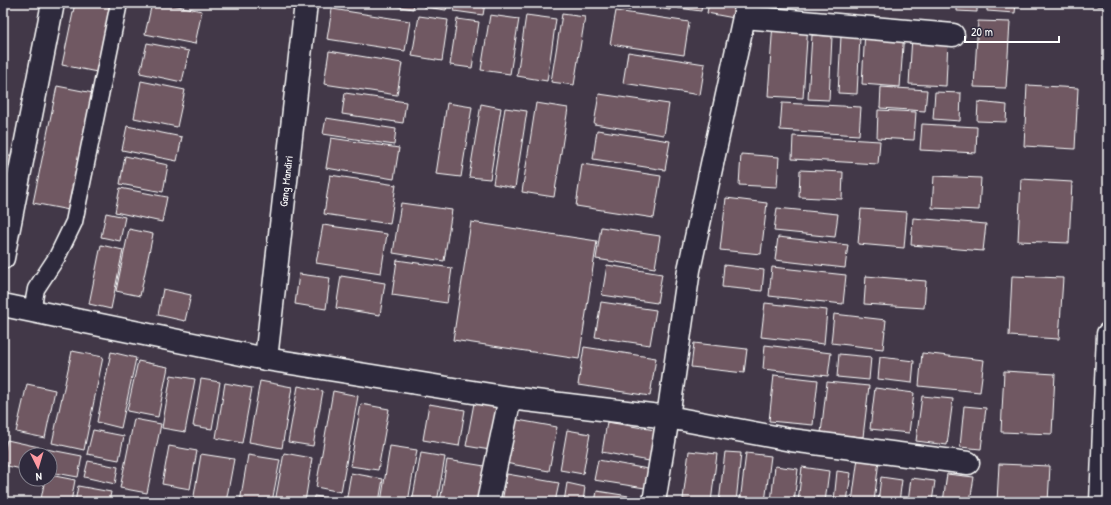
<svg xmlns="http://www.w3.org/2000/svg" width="1111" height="505" font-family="'Patrick Hand',sans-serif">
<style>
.building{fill:#6f5862;stroke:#fff}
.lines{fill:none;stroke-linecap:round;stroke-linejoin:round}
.lane-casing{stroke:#fff;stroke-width:19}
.street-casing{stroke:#fff;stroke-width:25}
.lane{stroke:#2f2a3d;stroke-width:16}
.street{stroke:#2f2a3d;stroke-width:22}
.labels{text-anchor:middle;stroke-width:4;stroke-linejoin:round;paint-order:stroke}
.street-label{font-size:11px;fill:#fff;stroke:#2f2a3d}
</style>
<rect width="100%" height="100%" fill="#423848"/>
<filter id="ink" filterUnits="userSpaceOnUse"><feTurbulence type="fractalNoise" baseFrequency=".025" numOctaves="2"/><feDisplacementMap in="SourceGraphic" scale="8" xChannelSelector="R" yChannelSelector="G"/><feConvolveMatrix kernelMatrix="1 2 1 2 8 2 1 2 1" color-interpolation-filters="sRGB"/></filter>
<g filter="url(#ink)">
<g class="building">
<polygon points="75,3 117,3 102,73 62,65"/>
<polygon points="152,3 163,3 202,11 195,44 145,34"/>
<polygon points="376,3 414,3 413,9"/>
<polygon points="425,3 448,3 446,10 424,7"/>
<polygon points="456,3 485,3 483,15 454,11"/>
<polygon points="604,3 631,3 630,10 604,6"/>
<polygon points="641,3 671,3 670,10 640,6"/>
<polygon points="679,3 702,3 701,11 678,8"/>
<polygon points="709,3 736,3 734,18 707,13"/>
<polygon points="957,3 977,3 977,12 957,11"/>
<polygon points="987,3 1016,3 1015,13 987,11"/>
<rect x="1098" y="3" width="10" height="3"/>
<polygon points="332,9 410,21 405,51 327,39"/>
<polygon points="616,11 689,22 684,55 610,44"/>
<polygon points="562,14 585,17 574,85 551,82"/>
<polygon points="490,15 519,19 510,74 481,70"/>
<polygon points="526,15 556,19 547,81 517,76"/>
<polygon points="419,16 448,20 442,61 412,56"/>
<polygon points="457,19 479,22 472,68 450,65"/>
<polygon points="978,21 1010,22 1006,88 974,87"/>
<polygon points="773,22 808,24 803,98 768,96"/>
<polygon points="865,30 904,32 900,87 862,84"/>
<polygon points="812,35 832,36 829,100 808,99"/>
<polygon points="841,36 860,37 857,94 838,93"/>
<polygon points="912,37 948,39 946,86 909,84"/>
<polygon points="147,43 189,51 182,82 140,73"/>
<polygon points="329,51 402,63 397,95 324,84"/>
<polygon points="628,52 705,64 700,95 623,83"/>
<polygon points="141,81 185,90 177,127 134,118"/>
<polygon points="1027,85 1078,88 1075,149 1024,146"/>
<polygon points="57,86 93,93 69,210 33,203"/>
<polygon points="881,87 927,90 925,111 880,108"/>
<polygon points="935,92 961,93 960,121 933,119"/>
<polygon points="345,93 406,102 403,123 342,114"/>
<polygon points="599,94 669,104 664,135 594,124"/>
<polygon points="978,102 1007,105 1006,122 977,121"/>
<polygon points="447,103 472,107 461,177 436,174"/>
<polygon points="536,103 568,108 554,197 522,192"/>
<polygon points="782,103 861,107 859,135 780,130"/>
<polygon points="481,104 501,108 490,179 469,177"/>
<polygon points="505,108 527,111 515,188 493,184"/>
<polygon points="878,110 916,112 914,140 877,138"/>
<polygon points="326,118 396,129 394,145 323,134"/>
<polygon points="922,124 977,127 976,153 920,150"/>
<polygon points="127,126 182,137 177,161 122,150"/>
<polygon points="597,130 670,141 665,170 593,159"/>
<polygon points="793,136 880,141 878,164 792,159"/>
<polygon points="331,138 399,148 394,179 326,168"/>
<polygon points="741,154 779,157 777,187 739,185"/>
<polygon points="3,155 15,157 3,213"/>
<polygon points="125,156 168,165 163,192 120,184"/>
<polygon points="582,164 661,176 654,218 576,206"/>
<polygon points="800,170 843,172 842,199 799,197"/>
<polygon points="330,175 396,185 390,224 324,214"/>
<polygon points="934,176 981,178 979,210 932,208"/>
<polygon points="1021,179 1072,182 1069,243 1018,241"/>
<polygon points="120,188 167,197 162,222 115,212"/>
<polygon points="726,198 767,203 761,254 720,250"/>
<polygon points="401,203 452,210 444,261 393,253"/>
<polygon points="777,208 838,214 835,237 774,231"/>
<polygon points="861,209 907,212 904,248 858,244"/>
<polygon points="106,213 125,217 120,241 101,237"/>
<polygon points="913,218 986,224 983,251 911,245"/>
<polygon points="471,222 597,241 579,359 453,340"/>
<polygon points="323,225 387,234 381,273 316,263"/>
<polygon points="601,227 660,236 655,268 596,259"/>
<polygon points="129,229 153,234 140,296 116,291"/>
<polygon points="778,237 848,245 845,268 775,260"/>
<polygon points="101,245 123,250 111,309 89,304"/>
<polygon points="397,260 452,268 447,303 392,295"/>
<polygon points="607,265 662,274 657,303 602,295"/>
<polygon points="724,265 764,270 762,291 722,287"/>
<polygon points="772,267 846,275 843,304 769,296"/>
<polygon points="299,274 330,278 326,309 295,304"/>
<polygon points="341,276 385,283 380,315 336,308"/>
<polygon points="866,276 926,281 924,308 864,304"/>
<polygon points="1012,276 1063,278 1059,339 1009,336"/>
<polygon points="163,289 191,295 185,321 158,315"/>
<polygon points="601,302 656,310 650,345 595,337"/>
<polygon points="765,303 827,310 824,344 761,337"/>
<polygon points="834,314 886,320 883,349 831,343"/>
<polygon points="694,343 747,349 744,373 691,367"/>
<polygon points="765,345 831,353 828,376 763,369"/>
<polygon points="584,347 656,358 650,396 578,385"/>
<polygon points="72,351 103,357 84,450 52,443"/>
<polygon points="111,352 136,358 121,428 97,422"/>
<polygon points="922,353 984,360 980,392 919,386"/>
<polygon points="839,354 871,357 869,380 837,377"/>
<polygon points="880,357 914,361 912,383 878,379"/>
<polygon points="138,361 168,367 158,417 127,411"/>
<polygon points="1004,371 1055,374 1052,434 1001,432"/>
<polygon points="171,375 195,379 185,432 162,428"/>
<polygon points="774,375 818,380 813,425 769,421"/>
<polygon points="201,379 220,382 212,429 193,426"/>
<polygon points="260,381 292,387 282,448 249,442"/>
<polygon points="827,382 869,386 863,437 821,433"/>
<polygon points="225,383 252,388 242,443 216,438"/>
<polygon points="27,384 55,390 45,438 16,432"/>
<polygon points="298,386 323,391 313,446 288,442"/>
<polygon points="875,388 914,393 909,433 870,429"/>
<polygon points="333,391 358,396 341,492 316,487"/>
<polygon points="922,396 953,399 947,445 916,441"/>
<polygon points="474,403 504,408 496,451 466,446"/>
<polygon points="361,404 389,409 378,470 350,466"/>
<polygon points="429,404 465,410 459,446 423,440"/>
<polygon points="964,406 986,408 981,449 960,447"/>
<polygon points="134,419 161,424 147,493 120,488"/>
<polygon points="512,419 557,427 549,471 505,463"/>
<polygon points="607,422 655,430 649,461 602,452"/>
<polygon points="93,430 124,436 119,460 87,454"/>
<polygon points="567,430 590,434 583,474 560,470"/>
<polygon points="7,440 39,447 38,455 26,455 26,470 3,465 3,457"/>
<polygon points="169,446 197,451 190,489 162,484"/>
<polygon points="390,446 417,450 408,502 381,502"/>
<polygon points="46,449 82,456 78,477 50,472 50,455 45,455"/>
<polygon points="689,451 717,454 711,502 683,499"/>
<polygon points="725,452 741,453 736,502 719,502"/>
<polygon points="284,453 312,458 305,502 275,502"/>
<polygon points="421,453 445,457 437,502 412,502"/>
<polygon points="746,453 771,456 765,502 740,502"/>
<polygon points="201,454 234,459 226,502 193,502"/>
<polygon points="248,455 280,460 272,502 240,502"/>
<polygon points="858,458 879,460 874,502 852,502"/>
<polygon points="447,460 491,467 485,502 440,502"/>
<polygon points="598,460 648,469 645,488 594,480"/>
<polygon points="88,461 118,467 115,484 84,477"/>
<polygon points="999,464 1050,466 1048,502 997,502"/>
<polygon points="775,466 798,469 794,502 771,502"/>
<polygon points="802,467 829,471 825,502 798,502"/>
<polygon points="837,471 851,473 847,502 834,501"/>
<polygon points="351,473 383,479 379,502 346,502"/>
<polygon points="507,474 559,483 555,502 502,502"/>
<polygon points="947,474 974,477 970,502 943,502"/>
<polygon points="50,475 75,480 71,502 57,502 41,499 45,479 50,479"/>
<polygon points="881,477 902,480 899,502 878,502"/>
<polygon points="911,478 935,481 932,502 908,502"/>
<polygon points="567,483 585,487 583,502 564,502"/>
<polygon points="78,486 111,492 109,502 75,502"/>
<polygon points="597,491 648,499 648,502 595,502"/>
<polygon points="314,496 340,500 340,502 313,502"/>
<polygon points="3,498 23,502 3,502"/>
</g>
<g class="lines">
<g class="lane-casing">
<polyline id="lane" points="32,311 36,289 57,257 74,222 119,3"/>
</g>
<g class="street-casing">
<g id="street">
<polyline points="744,17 953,35"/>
<polyline points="3,258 53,3"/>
<polyline points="3,305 266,359 510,398 668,417 791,440 968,463"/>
<polyline points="266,359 306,3"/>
<polyline points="488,502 510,398"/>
<polyline points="654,502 668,417 689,270 747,3"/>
<polyline points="1101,502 1108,334"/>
</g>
</g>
<use href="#lane" class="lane"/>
<use href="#street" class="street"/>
</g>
</g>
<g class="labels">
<g class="street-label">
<text transform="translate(286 181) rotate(-84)" y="4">Gang Mandiri</text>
</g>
</g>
<rect width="1111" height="505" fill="none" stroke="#2f2a3d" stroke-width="16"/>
<rect x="8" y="8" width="1095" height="489" fill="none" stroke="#fff" stroke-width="1.5" filter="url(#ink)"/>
<g transform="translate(38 467) rotate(175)"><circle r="19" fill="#2f2a3d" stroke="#827f8b"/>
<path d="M0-3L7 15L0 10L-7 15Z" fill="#ff9aa2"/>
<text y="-6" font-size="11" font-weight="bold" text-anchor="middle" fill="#ffffff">N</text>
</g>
<path d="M965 36v6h94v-6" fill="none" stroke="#ffffff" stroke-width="2"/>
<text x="971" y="36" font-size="12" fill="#ffffff" stroke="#2f2a3d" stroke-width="3" paint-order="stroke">20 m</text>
</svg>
